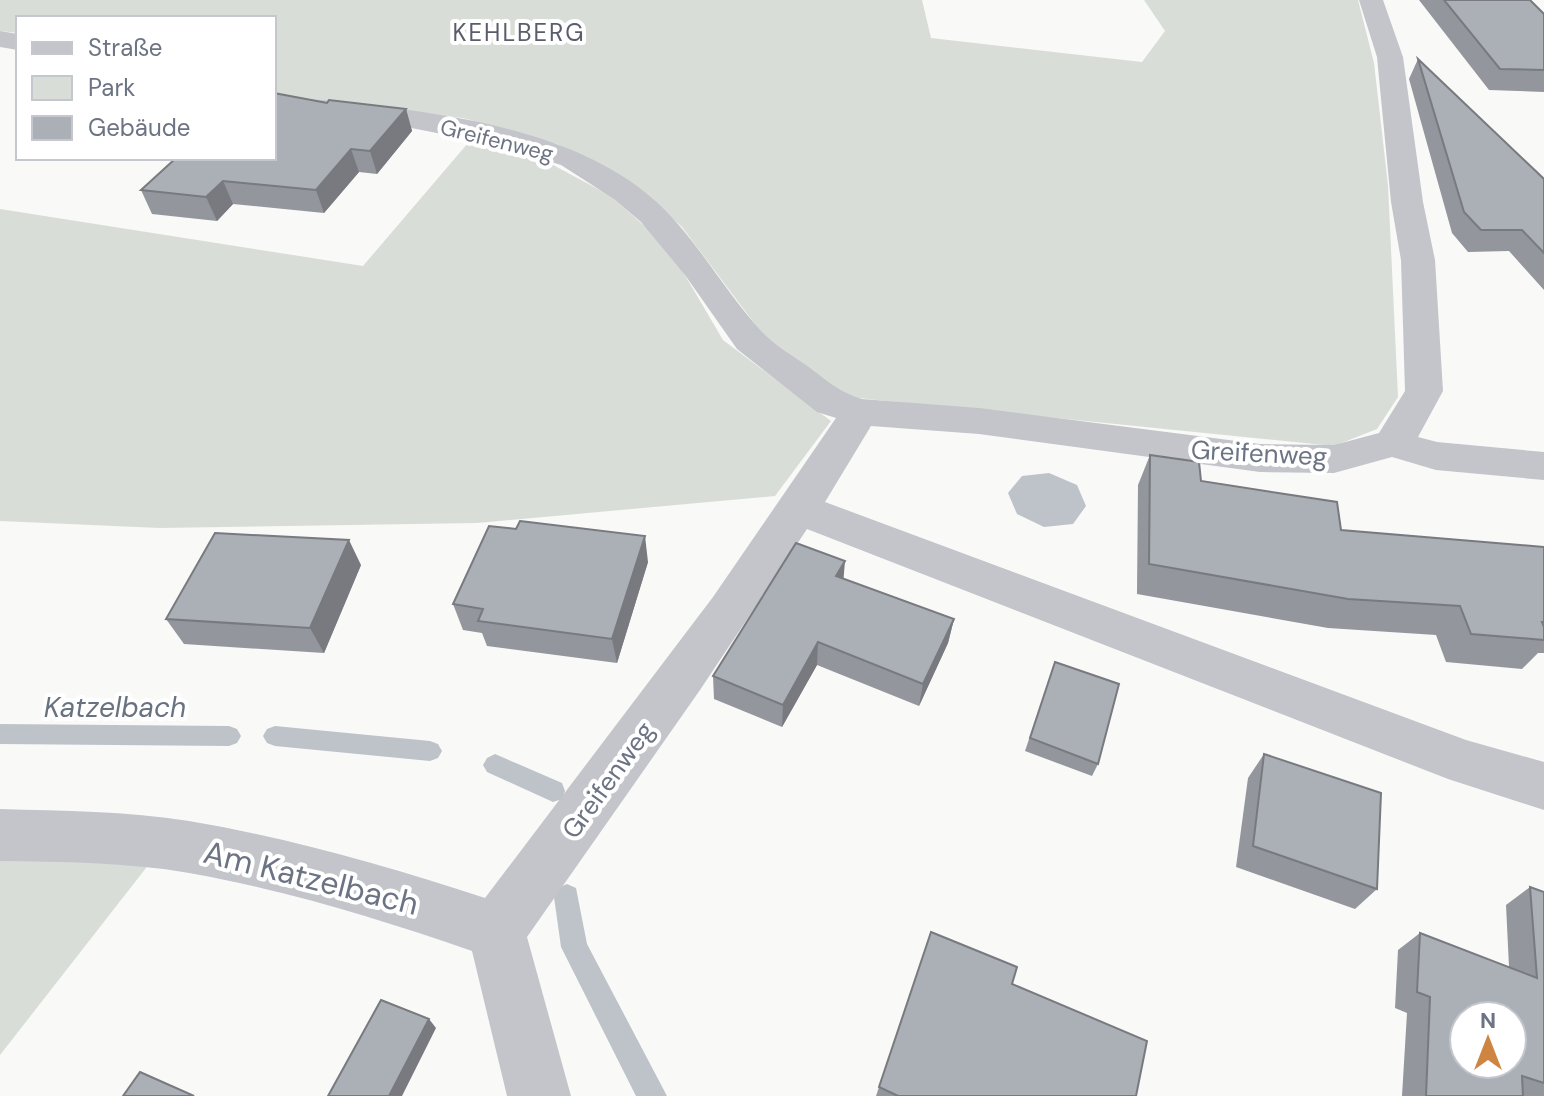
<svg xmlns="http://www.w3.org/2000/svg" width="1544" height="1096" font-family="'DM Sans',sans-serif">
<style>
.green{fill:#d8ddd7}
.water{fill:#bdc3c9}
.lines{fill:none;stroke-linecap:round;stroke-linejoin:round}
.stream{fill:#bdc3c9;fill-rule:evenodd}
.minor{fill:#c3c5ca;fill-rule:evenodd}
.wall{fill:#93969d}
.shaded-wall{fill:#787a7f}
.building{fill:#abafb6;stroke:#787a7f;stroke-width:2;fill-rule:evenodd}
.labels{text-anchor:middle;stroke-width:8;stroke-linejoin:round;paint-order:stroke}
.far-street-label{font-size:22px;fill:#6c7484;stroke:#fff}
.far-neighbourhood-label{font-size:24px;letter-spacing:2px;fill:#595e6a;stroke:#fff}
.street-label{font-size:26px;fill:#6c7484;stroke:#fff}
.water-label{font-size:28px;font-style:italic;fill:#68737f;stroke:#fff}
.near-street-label{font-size:32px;fill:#6c7484;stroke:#fff}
</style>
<rect width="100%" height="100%" fill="#f9f9f7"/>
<g class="green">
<polygon points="0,0 922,0 931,38 1142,62 1165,31 1144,0 1358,0 1374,63 1388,185 1398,397 1377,429 1334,446 848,397 766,339 682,227 638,188 557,144 463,118 274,97 274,18 18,18 18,33 0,31"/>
<polygon points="474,136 540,158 611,196 669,248 723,340 831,421 775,496 477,523 160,528 0,521 0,209 363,266"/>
<polygon points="0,852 153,859 0,1055"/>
</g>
<polygon class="water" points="1049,473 1077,485 1086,506 1073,524 1044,527 1017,514 1008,493 1022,476"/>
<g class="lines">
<g class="stream">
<polygon points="0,724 229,726 237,729 241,736 237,743 229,746 0,744"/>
<polygon points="275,726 430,741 438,744 442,751 438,758 430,761 275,746 267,743 263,736 267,729"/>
<polygon points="495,754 562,783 565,791 562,799 553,802 487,772 483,765 487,758"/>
<polygon points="567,884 576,888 587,944 667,1096 636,1096 561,947 554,897 558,888"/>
</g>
<g class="minor">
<path d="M1359,0H1383L1403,57L1423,202L1435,260L1443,391L1418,437L1437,442L1544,452V480L1436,470L1392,457L1334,473L1260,472L979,434L871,426L825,502L1466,740L1544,762V810L1448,779L807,529L700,690L527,937L571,1096H507L472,951C380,919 286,890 189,873C127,862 63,862 0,861V809C63,811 127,811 189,821C290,838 388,866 485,898L713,597L836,418L817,412L737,349L685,275L641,222L614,199L561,165L493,144L396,125L274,111V95C398,109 569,116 663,208C701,246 726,293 762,332C775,346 795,357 810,368C827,381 841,393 862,399L979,408L1260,444L1334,445L1379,433L1405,391L1401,260L1391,202L1377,57Z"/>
<polygon points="0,31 18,34 18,50 0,47"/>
</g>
</g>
<g class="wall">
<polygon points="1419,0 1530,0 1544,14 1544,92 1489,90"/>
<polygon points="1418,59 1544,179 1544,290 1509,251 1468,252 1452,233 1409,79"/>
<polygon points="327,103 406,109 412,131 377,174 359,172 324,213 233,204 217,221 152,214 141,190"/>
<polygon points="1150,455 1201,481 1341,530 1544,547 1544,653 1538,653 1522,669 1446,662 1436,635 1328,628 1137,594 1138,485"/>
<polygon points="648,562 617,663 487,646 482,633 463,630 453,604"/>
<polygon points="361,565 324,653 184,644 166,619"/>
<polygon points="844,579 954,619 948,643 919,706 817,665 782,727 714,699 713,676"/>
<polygon points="1055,662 1098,764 1092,776 1025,751"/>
<polygon points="1264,754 1377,889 1355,909 1236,867 1248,778"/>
<polygon points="1530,887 1544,892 1544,1096 1402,1096 1407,1013 1395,1008 1398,950 1420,933 1509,967 1506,905"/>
<polygon points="1012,984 1136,1096 876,1096 879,1087"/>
</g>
<g class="shaded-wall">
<polygon points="406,109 412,131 377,174 370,151"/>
<polygon points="351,149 359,172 324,213 316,190"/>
<polygon points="223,181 233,204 217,221 206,197"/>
<polygon points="645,536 648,562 617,663 612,639"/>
<polygon points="349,540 361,565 324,653 310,628"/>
<polygon points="845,561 843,585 836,576"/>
<polygon points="954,619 948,643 919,706 923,684"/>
<polygon points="818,642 817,665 782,727 783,705"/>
<polygon points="429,1019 436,1028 402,1096 389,1096"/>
</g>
<g class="building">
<polygon points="1444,0 1530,0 1544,14 1544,70 1500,69"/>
<polygon points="1418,59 1544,179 1544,253 1522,230 1481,230 1464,212"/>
<polygon points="274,93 327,103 329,100 406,109 370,151 351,149 316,190 223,181 206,197 141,190 176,158 274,158"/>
<polygon points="1150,455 1199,462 1201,481 1337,502 1341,530 1544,547 1544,622 1542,622 1544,627 1544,640 1471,634 1460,606 1348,599 1149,564"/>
<polygon points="520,521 645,536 612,639 478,621 483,609 453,604 489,526 516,529"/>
<polygon points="215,533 349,540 310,628 166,619"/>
<polygon points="796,543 845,561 836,576 954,619 923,684 818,642 783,705 713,676"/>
<polygon points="1055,662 1119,684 1098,764 1030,738"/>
<polygon points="1264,754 1381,793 1377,889 1253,846"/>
<path d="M1530,887L1544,892V1083L1522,1076L1523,1096H1426L1430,997L1417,992L1420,933L1537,978ZM1464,1016H1512V1064H1464Z"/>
<polygon points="931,932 1017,967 1012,984 1147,1041 1136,1096 898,1096 879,1087"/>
<polygon points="381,1000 429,1019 389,1096 328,1096"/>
<polygon points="140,1072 194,1096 123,1096"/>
</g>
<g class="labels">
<g class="far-street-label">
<text transform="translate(497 140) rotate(14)" y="8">Greifenweg</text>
</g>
<g class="far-neighbourhood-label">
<text x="519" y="41">KEHLBERG</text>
</g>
<g class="street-label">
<text transform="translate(1259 453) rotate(3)" y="9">Greifenweg</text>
<text transform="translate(608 780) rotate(-54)" y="9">Greifenweg</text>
</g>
<g class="water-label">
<text x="115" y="717">Katzelbach</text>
</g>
<g class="near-street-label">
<text transform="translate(311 878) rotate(14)" y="11">Am Katzelbach</text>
</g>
</g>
<rect x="16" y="16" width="260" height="144" fill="#ffffff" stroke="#c4c7ce" stroke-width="2"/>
<rect x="32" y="42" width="40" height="12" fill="#c3c5ca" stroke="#c4c7ce" stroke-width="2"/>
<text x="88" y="56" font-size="24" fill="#6c7484">Straße</text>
<rect x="32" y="76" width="40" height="24" fill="#d8ddd7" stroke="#c4c7ce" stroke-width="2"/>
<text x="88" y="96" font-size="24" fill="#6c7484">Park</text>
<rect x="32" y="116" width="40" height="24" fill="#abafb6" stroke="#c4c7ce" stroke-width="2"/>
<text x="88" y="136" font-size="24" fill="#6c7484">Gebäude</text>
<g transform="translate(1488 1040)"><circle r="38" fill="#ffffff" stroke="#c4c7ce" stroke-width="2"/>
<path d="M0-6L14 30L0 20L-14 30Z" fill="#ce8542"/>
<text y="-12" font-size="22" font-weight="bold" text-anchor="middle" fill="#6c7484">N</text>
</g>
</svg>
